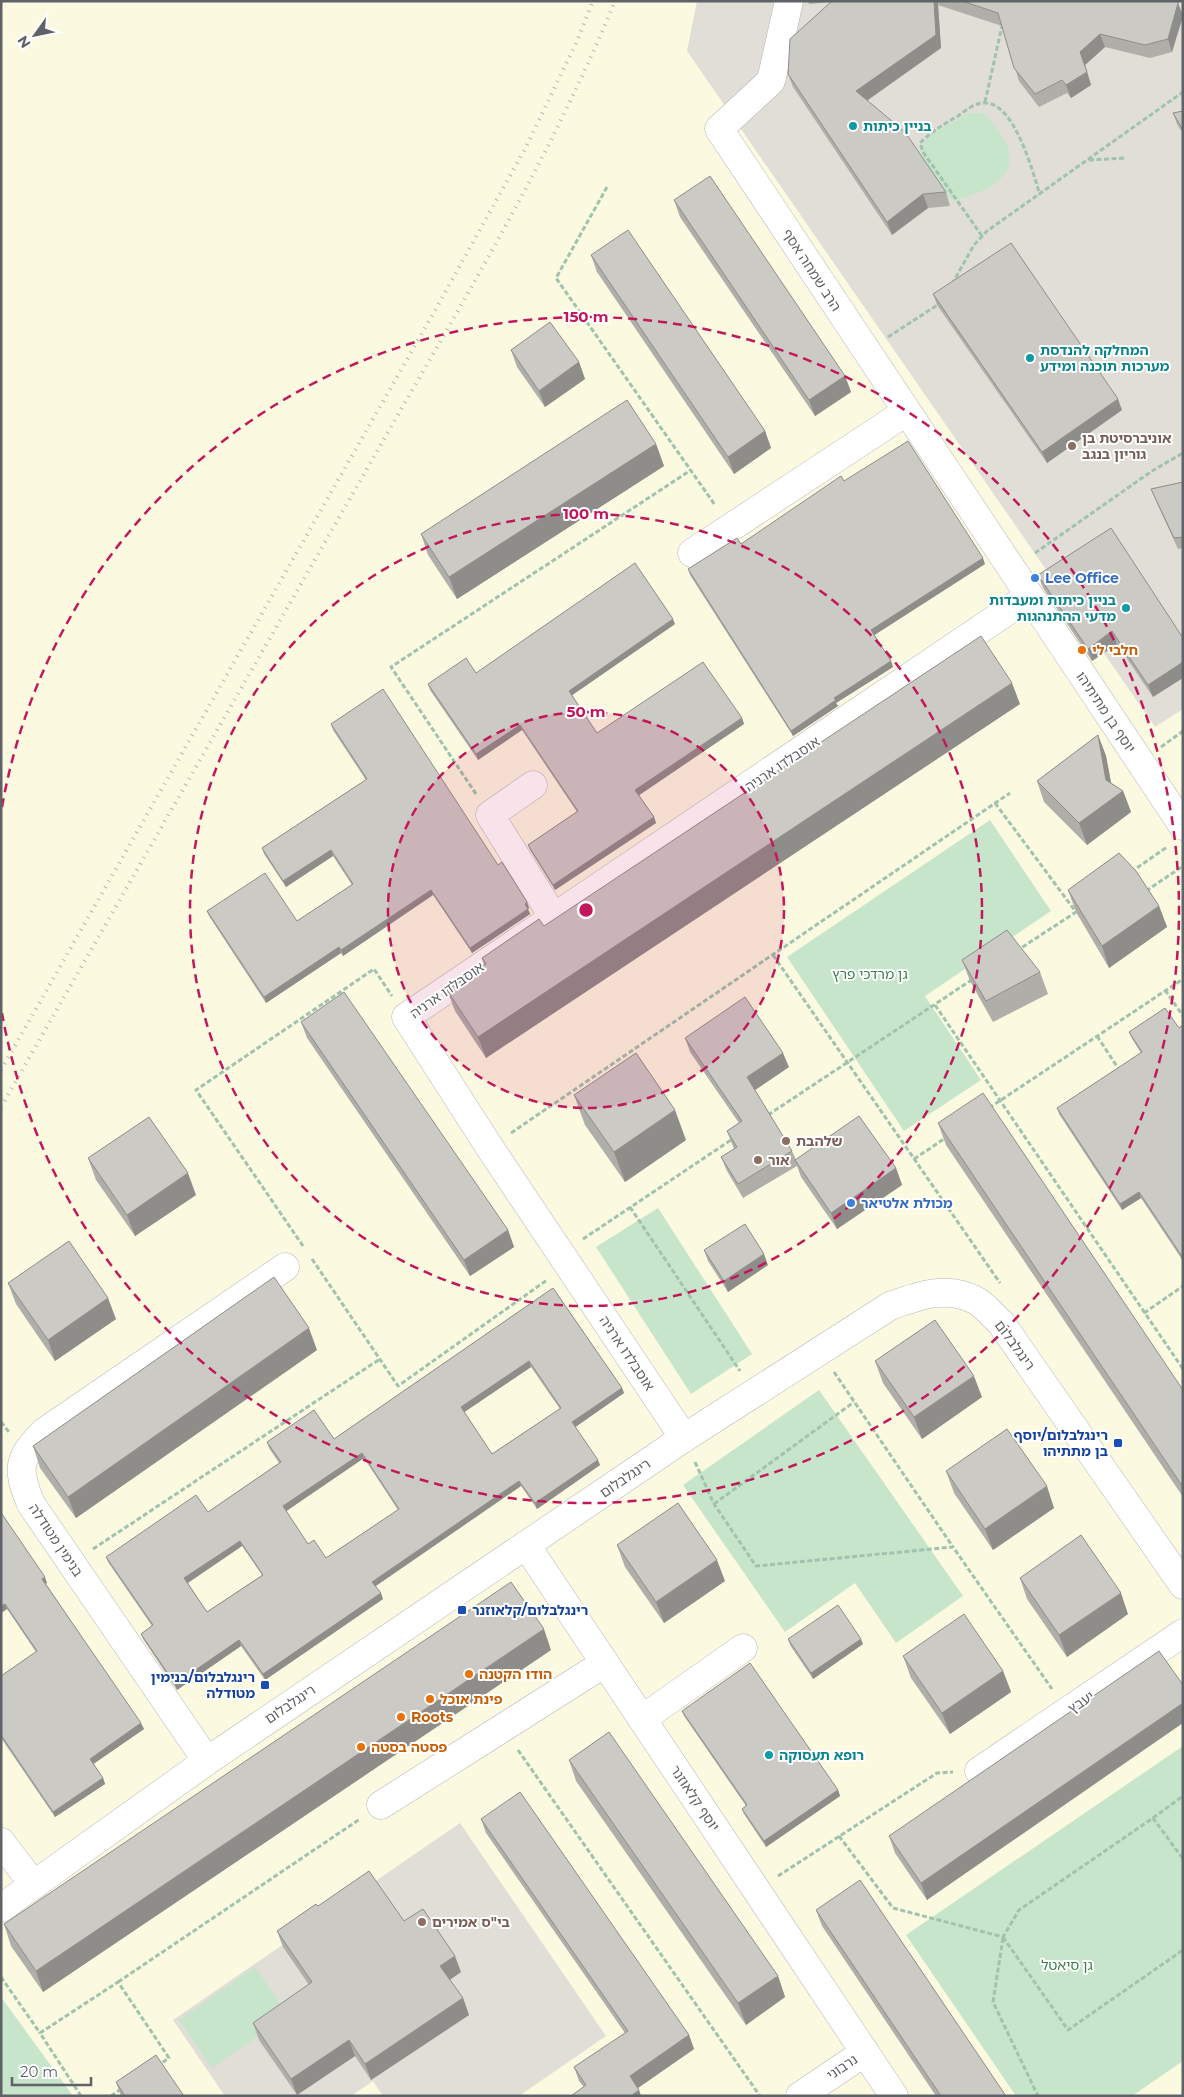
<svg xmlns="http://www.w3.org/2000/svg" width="1184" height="2097" font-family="Montserrat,'Noto Sans Hebrew',sans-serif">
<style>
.commercial{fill:#fcf9e1}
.education{fill:#e0ded6}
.green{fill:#c7e5cb}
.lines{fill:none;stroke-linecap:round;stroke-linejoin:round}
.minor-casing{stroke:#b5b7bb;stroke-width:29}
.path{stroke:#9fc3ae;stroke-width:3;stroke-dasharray:5 2.5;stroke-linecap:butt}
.minor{stroke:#fff;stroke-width:28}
.rail{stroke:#b5b6b7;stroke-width:4;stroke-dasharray:1 6;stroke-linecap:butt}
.wall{fill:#afaea9;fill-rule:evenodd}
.shaded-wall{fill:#8f8d89}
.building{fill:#cccac4;stroke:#8f8d89;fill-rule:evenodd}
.ring{fill:none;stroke:#c2185b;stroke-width:2.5;stroke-dasharray:9 6}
.culture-dot{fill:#0f9aa8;stroke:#fff;stroke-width:2}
.education-dot{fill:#8d6e63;stroke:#fff;stroke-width:2}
.shop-dot{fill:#3f7fe0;stroke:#fff;stroke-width:2}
.food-dot{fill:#e8710a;stroke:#fff;stroke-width:2}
.transit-dot{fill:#1a4fb4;stroke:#fff;stroke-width:2}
.labels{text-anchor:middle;stroke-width:4;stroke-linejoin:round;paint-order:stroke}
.culture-label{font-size:14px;font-weight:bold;fill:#0d838f;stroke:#fff;text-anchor:start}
.street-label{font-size:14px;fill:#5f6267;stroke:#fff}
.education-label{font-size:14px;font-weight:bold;fill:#785e54;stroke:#fff;text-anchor:start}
.shop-label{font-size:14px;font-weight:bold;fill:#366cbe;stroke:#fff;text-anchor:start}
.food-label{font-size:14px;font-weight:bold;fill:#c56008;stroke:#fff;text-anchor:start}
.park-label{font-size:14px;fill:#3c8048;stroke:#fff}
.transit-label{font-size:14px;font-weight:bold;fill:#164399;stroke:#fff;text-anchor:end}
.centre{fill:#c2185b;stroke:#fff;stroke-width:2.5}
.ring-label{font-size:15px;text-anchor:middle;font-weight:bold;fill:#c2185b;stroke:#fff;stroke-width:4;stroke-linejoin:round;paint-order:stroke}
</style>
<rect width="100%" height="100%" fill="#f0efe8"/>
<rect class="commercial" x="1" y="1" width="1182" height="2095"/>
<g class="education">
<polygon points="697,1 1183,1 1183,709 1155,727 687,51"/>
<polygon points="460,1823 606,2036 519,2096 383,2096 373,2081 351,2096 225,2096 173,2020"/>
</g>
<g class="green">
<path d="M969,113H984C1030,161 1011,185 953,201C939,187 924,169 921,148L930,135Z"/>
<polygon points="990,820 1051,911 925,996 981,1080 904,1131 787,957"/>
<polygon points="658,1208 752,1354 691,1394 596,1247"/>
<polygon points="819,1390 963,1596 896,1643 855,1583 785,1632 683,1485"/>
<polygon points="1183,1746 1183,2061 1132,2096 1016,2096 906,1935"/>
<polygon points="255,1967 288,2015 212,2068 179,2020"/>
<polygon points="1,1997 73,2096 1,2096"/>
</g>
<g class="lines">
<g class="minor-casing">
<g id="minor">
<polyline points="789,1 771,81 719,129 1183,826"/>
<polyline points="692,553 906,412"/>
<polyline points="533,785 490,815 554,918"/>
<polyline points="684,1438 490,1148 406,1017 1028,597"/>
<polyline points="526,1545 894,2096"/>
<polyline points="642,1719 743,1648"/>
<path d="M207,1761L31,1504C16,1468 18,1459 44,1432L285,1267"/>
<polyline points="979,1771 1183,1633"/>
<polyline points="381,1805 605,1663"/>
<polyline points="1,1842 34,1885"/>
<path d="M1,1908L207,1761L684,1438L890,1306C918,1296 947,1285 975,1300C985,1305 993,1316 1001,1323L1183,1585"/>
<polyline points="800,2096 865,2052"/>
</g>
</g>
<g class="path">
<polyline points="985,102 1002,26"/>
<polyline points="1089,160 1126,158"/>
<polyline points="607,187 556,278 715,505"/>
<path d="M982,236L923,152L920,143C931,132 944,124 958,116C965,111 976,102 985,103C1015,103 1033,173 1040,195"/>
<polyline points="952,284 974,245 987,231 1183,92"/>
<polyline points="888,337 939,304"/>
<polyline points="1035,553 1152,471 1183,453"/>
<polyline points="1161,747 1183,731"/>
<polyline points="476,794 391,667 691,470"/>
<polyline points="995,803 1076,912 1018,950"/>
<polyline points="1131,872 1167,847"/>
<polyline points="1146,891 1183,866"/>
<polyline points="773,955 1000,1283"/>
<polyline points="1165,990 1183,1016"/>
<polyline points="935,1005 1183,1369"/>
<polyline points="1097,1036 1120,1071"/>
<polyline points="989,1108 1183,979"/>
<polyline points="768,1115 973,979"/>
<polyline points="511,1133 1010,793"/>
<polyline points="914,1159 947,1137"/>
<polyline points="630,1207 740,1371"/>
<polyline points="583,1239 734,1138"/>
<polyline points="303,1246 196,1090 374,969 392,996"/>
<polyline points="312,1259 398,1386 547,1280"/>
<polyline points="1144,1313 1183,1286"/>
<polyline points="834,1372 953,1547"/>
<polyline points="1,1422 9,1432"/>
<polyline points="695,1462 714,1504 756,1566 953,1547 1052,1689"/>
<polyline points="714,1504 854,1402"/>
<polyline points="93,1549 380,1359"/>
<polyline points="518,1750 760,2096"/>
<polyline points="1153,1818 1183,1796"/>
<polyline points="839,1836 893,1908 1003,1937 1019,1910 1153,1818 1183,1859"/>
<polyline points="778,1876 937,1773 953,1772"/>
<polyline points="1003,1937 1068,2030 1183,1950"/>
<polyline points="1003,1938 993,2002 1038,2096"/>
<polyline points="1,1977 40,2033"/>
<polyline points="118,1982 360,1819"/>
<polyline points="81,2096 40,2033 118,1982 169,2058 160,2064"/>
<polyline points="111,2096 121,2089"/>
</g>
<use href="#minor" class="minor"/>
<g class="rail">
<polyline points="1,1070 433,314 526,147 577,41 593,1"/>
<path d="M1,1107C123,894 246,680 368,467C454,316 549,162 615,1"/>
</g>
</g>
<g class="wall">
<polygon points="808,1 1177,1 1183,16 1172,52 1150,58 1105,47 1085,65 1091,85 1071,98 1067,93 1039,107 1019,81 1002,26 938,5 941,48 867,100 946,192 950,206 928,208 892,235 793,87 788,74 830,2 809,4"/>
<polygon points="1183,111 1183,134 1177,124 1173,113"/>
<polygon points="674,200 845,376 851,392 815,416 680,217"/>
<polygon points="591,255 765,431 771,448 734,474 597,272"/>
<polygon points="933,294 1122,410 1047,463 937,305"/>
<polygon points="511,350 579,362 585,379 545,407 517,367"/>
<polygon points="656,444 664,466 457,599 428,555 421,534"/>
<polygon points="844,481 985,564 874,635 891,661 893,667 836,703 838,706 793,736 690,575 688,569 741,544"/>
<polygon points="1183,482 1183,548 1178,549 1156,501 1151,489"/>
<polygon points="1038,575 1183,638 1153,697 1117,644 1092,661 1043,588"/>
<polygon points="675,624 572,695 597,733 742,718 744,724 639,795 654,817 656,823 555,890 530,850 528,845 577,812 522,730 478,760 430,690 428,684"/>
<polygon points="1020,704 486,1058 455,1011 447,990 484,965 482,958 544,926"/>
<polygon points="331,724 498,865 529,908 528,909 530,914 472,953 433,895 343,956 341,953 266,1003 209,916 207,911 297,921 352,885 333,856 286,887 264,854 262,848 366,780 333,730"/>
<polygon points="1098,735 1106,756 1111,783 1123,791 1131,812 1087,845 1044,802 1037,781"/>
<polygon points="1068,890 1159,906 1167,927 1109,968 1076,912"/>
<polygon points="962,960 1040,972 1048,994 993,1022 970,981"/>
<polygon points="301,1022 508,1230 514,1247 470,1276 307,1038"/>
<polygon points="1183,1025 1183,1261 1141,1198 1122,1210 1059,1114 1057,1108 1141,1053 1131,1037 1129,1032 1179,1028"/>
<polygon points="685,1038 789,1067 755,1090 792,1151 796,1160 896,1168 902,1185 837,1229 801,1177 797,1166 743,1198 727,1171 721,1157 734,1149 727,1131 739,1123 690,1052"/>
<polygon points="574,1095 686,1140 625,1182 585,1125"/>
<polygon points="938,1123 1183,1390 1183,1497 946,1145"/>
<polygon points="88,1158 196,1195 135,1236 96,1180"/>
<polygon points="704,1250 768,1265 728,1292 708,1261"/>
<polygon points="8,1283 116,1319 55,1361 16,1304"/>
<path d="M553,1288L622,1388L624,1393L575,1427L600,1465L537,1509L521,1486L376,1586L383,1599L265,1680L241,1646L177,1690L143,1639L141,1634L152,1626L108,1562L106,1557L208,1512L279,1463L269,1448L267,1442L334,1439ZM531,1367L560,1409L492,1454L464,1412ZM364,1458L398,1510L326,1558L308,1544L286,1511ZM242,1546L262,1575L207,1612L188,1583Z"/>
<polygon points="317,1350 76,1518 40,1468 33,1446"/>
<polygon points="875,1361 982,1397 922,1439 883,1383"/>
<polygon points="946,1471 1054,1508 993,1550 954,1493"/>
<polygon points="1,1515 47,1583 46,1584 144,1729 93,1764 103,1778 105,1784 55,1817 1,1738 1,1676 36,1652 7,1609 1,1613"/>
<polygon points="617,1545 725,1581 664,1623 625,1567"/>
<polygon points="1020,1578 1128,1614 1067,1657 1027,1599"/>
<polygon points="788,1639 863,1644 813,1679 790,1645"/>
<polygon points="551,1650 43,1992 11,1946 4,1924"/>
<polygon points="903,1656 1003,1671 1011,1692 950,1734 911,1678"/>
<polygon points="1183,1685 927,1900 895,1853 889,1836"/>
<polygon points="682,1711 838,1790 840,1796 766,1847 744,1814 742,1809 746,1806 684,1716"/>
<polygon points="569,1760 778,1976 785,1997 746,2025 576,1781"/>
<polygon points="481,1819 689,2035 694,2049 638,2088 641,2096 571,2096 584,2087 579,2081 574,2067 625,2033 486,1833"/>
<polygon points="318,1906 404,1921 461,1972 450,1980 463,1998 469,2015 371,2080 355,2056 297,2095 259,2040 253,2023 309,1985 283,1947 277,1931"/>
<polygon points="816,1910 1006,2096 936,2096 822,1926"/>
<polygon points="116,2082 184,2096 121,2096"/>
</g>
<g class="shaded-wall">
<polygon points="934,1 937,1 938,5 941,48 861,105 856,91"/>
<polygon points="1178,3 1183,16 1172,52 1168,39"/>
<polygon points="1100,34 1105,47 1085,65 1091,85 1071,98 1066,85 1080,52"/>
<polygon points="923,194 928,208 892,235 887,222"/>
<polygon points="579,362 585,379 545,407 539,391"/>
<polygon points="845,376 851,392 815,416 809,400"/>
<polygon points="1118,399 1122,410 1047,463 1042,452"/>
<polygon points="765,431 771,448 734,474 728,457"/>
<polygon points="656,444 664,466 457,599 449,577"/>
<polygon points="983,558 985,564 873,636 871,630"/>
<polygon points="673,619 675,624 571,696 569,691"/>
<polygon points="1112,631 1117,644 1092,661 1088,649"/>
<polygon points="891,661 893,667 836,703 838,706 793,736 791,731 834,698"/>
<polygon points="1183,662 1183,678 1153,697 1148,685"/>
<polygon points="1012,683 1020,704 486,1058 478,1037"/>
<polygon points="742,718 744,724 638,796 635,790"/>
<polygon points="520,725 522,730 478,760 476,754"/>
<polygon points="1098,735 1106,756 1114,798 1123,791 1131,812 1087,845 1079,823 1106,780"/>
<polygon points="654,817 656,823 555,890 553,885"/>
<polygon points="331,850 333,856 286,887 283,881"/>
<polygon points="431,890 433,895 343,956 341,950"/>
<polygon points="527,902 529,908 527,909 525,904"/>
<polygon points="1159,906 1167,927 1109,968 1102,946"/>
<polygon points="528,909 530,914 472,953 470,948"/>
<polygon points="339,947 341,953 266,1003 264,997"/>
<polygon points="783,1053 789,1067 752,1092 747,1077"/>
<polygon points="675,1110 686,1140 625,1182 614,1152"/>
<polygon points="896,1168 902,1185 837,1229 831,1213"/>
<polygon points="188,1173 196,1195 135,1236 127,1215"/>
<polygon points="1139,1192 1141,1198 1122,1210 1120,1204"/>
<polygon points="508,1230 514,1247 470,1276 464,1260"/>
<polygon points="764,1254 768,1265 728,1292 724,1281"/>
<polygon points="108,1298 116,1319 55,1361 48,1340"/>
<polygon points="309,1328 317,1350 76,1518 68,1497"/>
<polygon points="529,1361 531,1367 463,1413 461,1407"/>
<polygon points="974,1376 982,1397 922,1439 914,1417"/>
<polygon points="622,1388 624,1393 574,1428 572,1422"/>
<polygon points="362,1453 364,1458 285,1512 283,1506"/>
<polygon points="598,1460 600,1465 537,1509 535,1503"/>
<polygon points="519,1481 521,1486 374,1587 372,1582"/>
<polygon points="1047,1486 1054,1508 993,1550 985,1529"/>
<polygon points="240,1541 242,1546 186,1584 184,1578"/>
<polygon points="717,1560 725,1581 664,1623 656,1602"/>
<polygon points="45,1577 47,1583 44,1584 42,1579"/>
<polygon points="381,1593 383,1599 265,1680 263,1674"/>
<polygon points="1121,1593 1128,1614 1067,1657 1059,1635"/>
<polygon points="5,1604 7,1609 1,1613 1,1606"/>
<polygon points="544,1629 551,1650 43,1992 36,1971"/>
<polygon points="861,1639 863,1644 813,1679 811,1673"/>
<polygon points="239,1640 241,1646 177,1690 175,1684"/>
<polygon points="1003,1671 1011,1692 950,1734 942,1713"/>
<polygon points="1183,1703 1183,1723 927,1900 921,1883"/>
<polygon points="141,1723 144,1729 92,1765 90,1759"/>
<polygon points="103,1778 105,1784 55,1817 53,1812"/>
<polygon points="838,1790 840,1796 766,1847 764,1841"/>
<polygon points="455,1956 461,1972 446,1982 440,1966"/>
<polygon points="778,1976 785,1997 746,2025 738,2003"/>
<polygon points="463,1998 469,2015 371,2080 365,2064"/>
<polygon points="689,2035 694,2049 635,2090 630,2076"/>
<polygon points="349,2040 355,2056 297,2095 291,2079"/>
<polygon points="639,2090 641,2096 631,2096"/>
</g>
<g class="building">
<polygon points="832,1 934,1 936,35 856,91 905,132 946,192 923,194 887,222 788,74 790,39"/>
<polygon points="962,1 1177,1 1178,3 1168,39 1145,45 1100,34 1080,52 1087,72 1066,85 1062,80 1035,94 1014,68 998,13"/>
<polygon points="1183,111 1183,130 1173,113"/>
<polygon points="710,176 845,376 809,400 674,200"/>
<polygon points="628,230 765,431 728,457 591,255"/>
<polygon points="1011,243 1118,399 1042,452 933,294"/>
<polygon points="550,322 579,362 539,391 511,350"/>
<polygon points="627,400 656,444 449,577 421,534"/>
<polygon points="908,441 983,558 871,630 891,661 834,698 836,700 791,731 688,569 737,538 741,544 841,476 844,481"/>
<polygon points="1183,482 1183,537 1174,538 1151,489"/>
<polygon points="1111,528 1183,638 1183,662 1148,685 1112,631 1088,649 1038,575"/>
<polygon points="635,563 673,619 569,691 597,733 703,662 742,718 635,790 654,817 553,885 528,845 578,811 520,725 476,754 428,684 466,658 476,673"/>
<polygon points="981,636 1012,683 478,1037 447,990 486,964 482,958 539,919 544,926"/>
<polygon points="383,689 498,865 502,862 527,902 525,904 528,909 470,948 431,890 341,950 339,947 264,997 207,911 265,873 297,921 353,884 331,850 283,881 262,848 367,779 331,724"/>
<polygon points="1098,735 1106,780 1123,791 1079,823 1037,781"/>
<polygon points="1119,853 1136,871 1159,906 1102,946 1068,890"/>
<polygon points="1007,930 1040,972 986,1001 962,960"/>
<polygon points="344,992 508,1230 464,1260 301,1022"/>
<polygon points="745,997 783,1053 747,1077 792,1151 738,1184 721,1157 737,1147 727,1131 742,1121 685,1038"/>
<polygon points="1165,1008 1179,1028 1183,1025 1183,1258 1139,1192 1120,1204 1057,1108 1142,1052 1129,1032"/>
<polygon points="636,1053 675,1110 614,1152 574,1095"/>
<polygon points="983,1093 1183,1390 1183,1487 938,1123"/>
<polygon points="859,1116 896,1168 831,1213 795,1160"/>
<polygon points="149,1117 188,1173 127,1215 88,1158"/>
<polygon points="745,1224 764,1254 724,1281 704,1250"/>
<polygon points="69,1241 108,1298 48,1340 8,1283"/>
<polygon points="274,1277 309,1328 68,1497 33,1446"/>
<path d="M553,1288L622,1388L572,1422L598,1460L535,1503L519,1481L372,1582L381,1593L263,1674L239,1640L175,1684L141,1634L153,1625L106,1557L196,1495L208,1512L281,1462L267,1442L314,1410L334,1439ZM529,1361L561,1408L492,1454L461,1407ZM362,1453L399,1509L326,1558L314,1540L308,1544L283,1506ZM240,1541L263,1575L207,1612L184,1578Z"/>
<polygon points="935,1320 974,1376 914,1417 875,1361"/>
<polygon points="1007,1429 1047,1486 985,1529 946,1471"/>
<polygon points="678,1503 717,1560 656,1602 617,1545"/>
<polygon points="2,1514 45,1577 42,1579 141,1723 90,1759 103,1778 53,1812 1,1735 1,1676 37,1651 5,1604 1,1606 1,1515"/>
<polygon points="1081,1535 1121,1593 1059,1635 1020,1578"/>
<polygon points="511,1582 544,1629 36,1971 4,1924"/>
<polygon points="838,1605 861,1639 811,1673 788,1639"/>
<polygon points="964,1614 1003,1671 942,1713 903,1656"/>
<polygon points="1159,1651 1183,1685 1183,1703 921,1883 889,1836"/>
<polygon points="750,1663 838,1790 764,1841 742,1809 747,1805 682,1711"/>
<polygon points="609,1732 778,1976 738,2003 569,1760"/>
<polygon points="520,1792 689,2035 630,2076 639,2090 631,2096 571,2096 586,2085 574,2067 628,2031 481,1819"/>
<polygon points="369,1871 404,1921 423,1909 455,1956 440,1966 463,1998 365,2064 349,2040 291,2079 253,2023 312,1982 277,1931 316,1904 318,1906"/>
<polygon points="860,1880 1006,2096 941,2096 816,1910"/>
<polygon points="156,2055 184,2096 125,2096 116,2082"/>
</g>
<circle cx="586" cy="910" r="198" fill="#c2185b" fill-opacity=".12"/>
<g class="ring">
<circle cx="586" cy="910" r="198"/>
<circle cx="586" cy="910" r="396"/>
<path d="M2 807A593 593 0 1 1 2 1013"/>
</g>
<g class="culture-dot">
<circle cx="853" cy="126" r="5"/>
<circle cx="1030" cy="358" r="5"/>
<circle cx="1126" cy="608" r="5"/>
<circle cx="769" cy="1755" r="5"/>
</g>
<g class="education-dot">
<circle cx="1072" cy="446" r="5"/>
<circle cx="786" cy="1141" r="5"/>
<circle cx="758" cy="1160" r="5"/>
<circle cx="422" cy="1922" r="5"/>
</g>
<g class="shop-dot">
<circle cx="1035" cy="578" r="5"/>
<circle cx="851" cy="1203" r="5"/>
</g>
<g class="food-dot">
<circle cx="1082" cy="650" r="5"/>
<circle cx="469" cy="1674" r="5"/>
<circle cx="430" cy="1699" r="5"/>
<circle cx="401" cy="1717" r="5"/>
<circle cx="361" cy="1747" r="5"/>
</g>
<g class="transit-dot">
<rect x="1113" y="1438" width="10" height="10" rx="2.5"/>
<rect x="457" y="1605" width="10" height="10" rx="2.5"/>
<rect x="260" y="1680" width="10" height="10" rx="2.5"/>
</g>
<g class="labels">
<g class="culture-label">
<text x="863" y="131">בניין כיתות</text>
<text x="1040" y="355">המחלקה להנדסת<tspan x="1040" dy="16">מערכות תוכנה ומידע</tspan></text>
<text x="1116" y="605" text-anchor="end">בניין כיתות ומעבדות<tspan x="1116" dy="16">מדעי ההתנהגות</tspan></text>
<text x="779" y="1760">רופא תעסוקה</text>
</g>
<g class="street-label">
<text transform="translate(812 270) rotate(57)" y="5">הרב שמחה אסף</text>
<text transform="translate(1106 712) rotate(56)" y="5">יוסף בן מתיתיהו</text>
<text transform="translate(782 764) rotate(-34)" y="5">אוסבלדו ארניה</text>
<text transform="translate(447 990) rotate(-35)" y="5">אוסבלדו ארניה</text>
<text transform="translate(1015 1345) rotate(54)" y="5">רינגלבלום</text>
<text transform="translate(627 1353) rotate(56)" y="5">אוסבלדו ארניה</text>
<text transform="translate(625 1478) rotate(-34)" y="5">רינגלבלום</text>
<text transform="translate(56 1540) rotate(56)" y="5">בנימין מטודלה</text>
<text transform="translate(1081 1702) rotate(-34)" y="5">יעבץ</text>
<text transform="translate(290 1704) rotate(-34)" y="5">רינגלבלום</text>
<text transform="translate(695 1798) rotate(56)" y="5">יוסף קלאוזנר</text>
<text transform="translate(842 2067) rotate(-34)" y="5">נרבוני</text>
</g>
<g class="education-label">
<text x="1082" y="443">אוניברסיטת בן<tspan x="1082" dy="16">גוריון בנגב</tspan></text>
<text x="796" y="1146">שלהבת</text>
<text x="768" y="1165">אור</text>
<text x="432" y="1927">בי"ס אמירים</text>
</g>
<g class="shop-label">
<text x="1045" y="583">Lee Office</text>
<text x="861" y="1208">מכולת אלטיאר</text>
</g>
<g class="food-label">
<text x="1092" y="655">חלבי לי</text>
<text x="479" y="1679">הודו הקטנה</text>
<text x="440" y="1704">פינת אוכל</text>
<text x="411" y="1722">Roots</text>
<text x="371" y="1752">פסטה בסטה</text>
</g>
<g class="park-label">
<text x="870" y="979">גן מרדכי פרץ</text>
<text x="1067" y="1970">גן סיאטל</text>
</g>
<g class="transit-label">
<text x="1108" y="1440">רינגלבלום/יוסף<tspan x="1108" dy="16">בן מתתיהו</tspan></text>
<text x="472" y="1615" text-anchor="start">רינגלבלום/קלאוזנר</text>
<text x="255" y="1682">רינגלבלום/בנימין<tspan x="255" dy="16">מטודלה</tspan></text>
</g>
</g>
<circle cx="586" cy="910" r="8" class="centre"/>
<g class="ring-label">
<text x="586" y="322">150 m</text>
<text x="586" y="519">100 m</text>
<text x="586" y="717">50 m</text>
</g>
<rect width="1184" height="2097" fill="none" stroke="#5f6267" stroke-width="5"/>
<g transform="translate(35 35) rotate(237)" stroke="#ffffff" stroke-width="4" paint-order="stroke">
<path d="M0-4L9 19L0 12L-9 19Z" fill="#5f6267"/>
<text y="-8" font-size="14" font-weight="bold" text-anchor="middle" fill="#5f6267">N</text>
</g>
<path d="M12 2077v8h79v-8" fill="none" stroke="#5f6267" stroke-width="2.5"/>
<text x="20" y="2077" font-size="15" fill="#5f6267" stroke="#ffffff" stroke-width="4" paint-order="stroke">20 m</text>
</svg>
